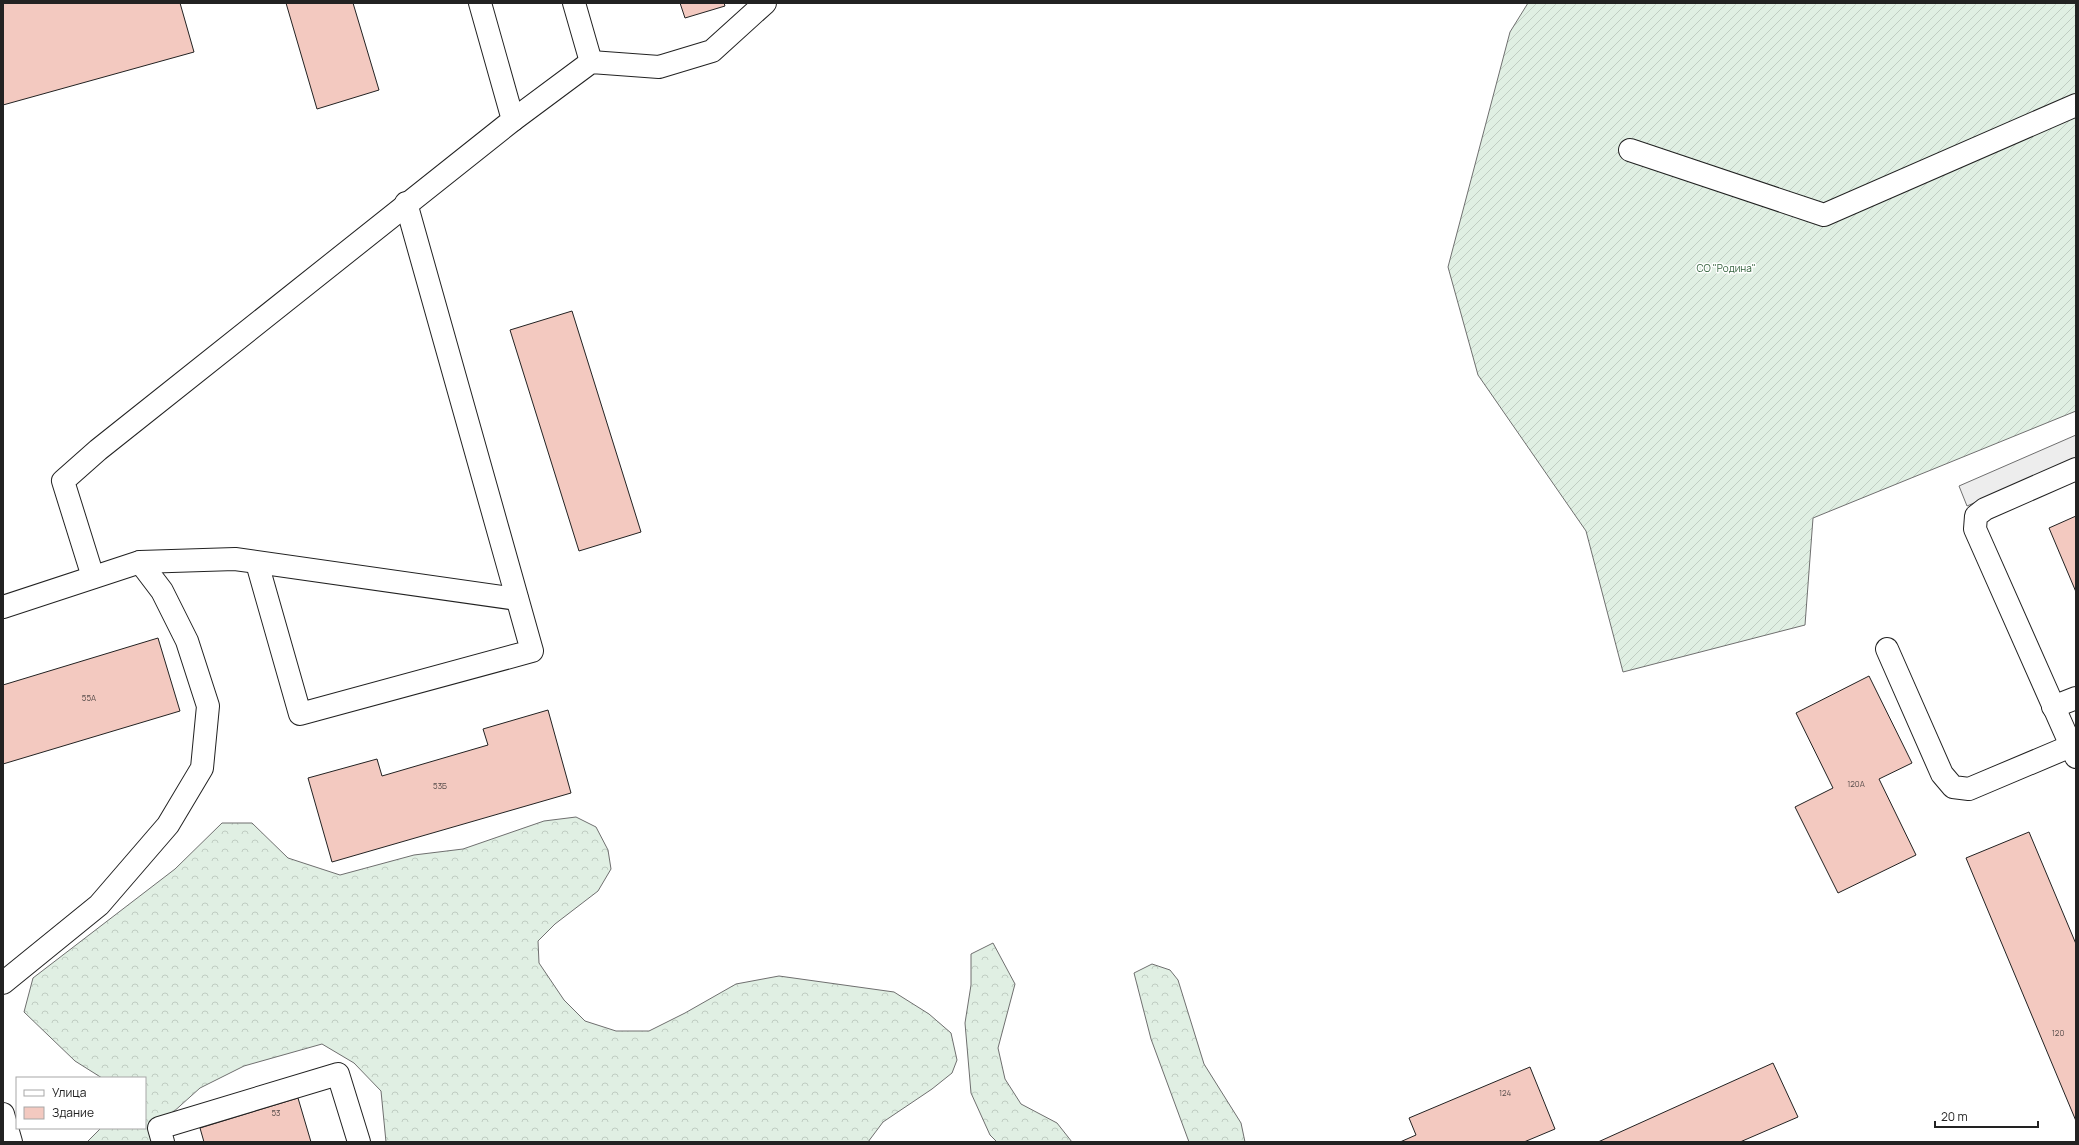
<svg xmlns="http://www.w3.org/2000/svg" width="2079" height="1145" font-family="Manrope,sans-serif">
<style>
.forest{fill:url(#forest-crowns);stroke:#6f6f6f}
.garden{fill:url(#garden-furrows);stroke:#6f6f6f}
.parking{fill:#ededed;stroke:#6f6f6f}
.building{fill:#f3c9c0;stroke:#222}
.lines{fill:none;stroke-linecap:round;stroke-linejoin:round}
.minor-casing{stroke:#222;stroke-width:24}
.minor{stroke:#fff;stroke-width:22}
.labels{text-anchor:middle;stroke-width:3;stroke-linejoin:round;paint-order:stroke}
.number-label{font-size:8px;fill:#564c4a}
.park-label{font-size:10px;fill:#2f5e38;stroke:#fff}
</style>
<defs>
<pattern id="forest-crowns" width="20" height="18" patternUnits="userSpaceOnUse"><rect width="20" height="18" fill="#e0efe3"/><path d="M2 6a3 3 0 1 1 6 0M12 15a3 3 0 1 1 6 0" fill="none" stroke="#c0cdc2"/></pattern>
<pattern id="garden-furrows" width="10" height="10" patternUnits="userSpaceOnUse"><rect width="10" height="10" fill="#e0efe3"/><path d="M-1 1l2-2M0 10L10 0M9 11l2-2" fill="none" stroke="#c0cdc2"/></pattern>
</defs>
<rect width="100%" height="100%" fill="#fff"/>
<g class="forest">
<polygon points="576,817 596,827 608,850 611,869 598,891 555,924 538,941 539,963 564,1000 585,1021 616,1031 649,1031 685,1013 736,984 779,976 894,992 929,1014 951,1033 957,1060 952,1073 932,1089 883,1122 868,1142 386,1142 381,1091 354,1063 322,1044 244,1066 200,1088 171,1114 168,1142 87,1142 101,1128 145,1128 145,1078 102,1078 75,1061 24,1012 33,978 175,869 222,823 252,823 288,858 340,875 414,855 463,849 544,821"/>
<polygon points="993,943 1015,984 998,1048 1005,1079 1021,1104 1057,1123 1072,1142 997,1142 990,1135 971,1093 965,1023 971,985 971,954"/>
<polygon points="1152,964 1170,970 1178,980 1204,1064 1241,1123 1245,1142 1189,1142 1151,1039 1134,973"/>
</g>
<polygon class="garden" points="1528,3 2076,3 2076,411 1813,518 1805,625 1623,672 1586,531 1478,375 1448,267 1510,32"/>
<polygon class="parking" points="2076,435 2076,459 1967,506 1959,486"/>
<g class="building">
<polygon points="3,3 180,3 194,52 3,105"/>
<polygon points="286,3 353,3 379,90 317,109"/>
<polygon points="680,3 724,3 725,6 685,18"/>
<polygon points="572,311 641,532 579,551 510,330"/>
<polygon points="2076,516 2076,592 2049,528"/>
<polygon points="158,638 180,711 3,764 3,685"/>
<polygon points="1869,676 1912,763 1879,779 1916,855 1838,893 1795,807 1833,788 1796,713"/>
<polygon points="548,710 571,793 332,862 308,778 377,759 382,776 488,745 483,729"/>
<polygon points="2029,832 2076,944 2076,1121 1966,858"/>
<polygon points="1773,1063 1798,1117 1740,1142 1598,1142"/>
<polygon points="1530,1067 1555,1129 1524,1142 1400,1142 1416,1135 1409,1118"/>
<polygon points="298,1098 311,1142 204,1142 200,1128"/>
</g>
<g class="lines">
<g class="minor-casing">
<g id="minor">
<polyline points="574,3 591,62"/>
<polyline points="513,120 591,62 659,67 712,51 765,3"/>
<polyline points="1630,150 1824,215 2076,105"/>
<polyline points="2076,469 1985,509 1976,516 1975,529 2076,757"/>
<polyline points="257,563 300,714 532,651 406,203"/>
<polyline points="93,577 63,481 98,450 513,120 480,3"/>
<polyline points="3,607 140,562 235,559 517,599"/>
<polyline points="1887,649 1942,774 1953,787 1969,789 2071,746"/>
<polyline points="2053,707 2076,698"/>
<polyline points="3,983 99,905 168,825 202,768 208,706 187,641 162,591 140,562"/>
<polyline points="3,1114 11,1142"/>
<polyline points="163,1142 159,1128 338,1074 359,1142"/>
</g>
</g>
<use href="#minor" class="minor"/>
</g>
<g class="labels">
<g class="number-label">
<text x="89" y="701">55А</text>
<text x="1856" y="787">120А</text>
<text x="440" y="789">53Б</text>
<text x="2058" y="1036">120</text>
<text x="1505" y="1096">124</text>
<text x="276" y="1116">53</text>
</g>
<g class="park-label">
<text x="1726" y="272">СО "Родина"</text>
</g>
</g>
<rect width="2079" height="1145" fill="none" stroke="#222222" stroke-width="8"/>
<rect x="16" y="1077" width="130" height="52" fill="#ffffff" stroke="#a7a7a7"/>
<rect x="24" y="1090" width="20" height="6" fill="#ffffff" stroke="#a7a7a7"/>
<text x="52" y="1097" font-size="12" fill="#222222">Улица</text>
<rect x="24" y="1107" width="20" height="12" fill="#f3c9c0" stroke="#a7a7a7"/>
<text x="52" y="1117" font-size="12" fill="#222222">Здание</text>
<path d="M1935 1121v6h103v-6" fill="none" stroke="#222222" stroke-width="2"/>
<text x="1941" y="1121" font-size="12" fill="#222222" stroke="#ffffff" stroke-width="3" paint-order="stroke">20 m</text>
</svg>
